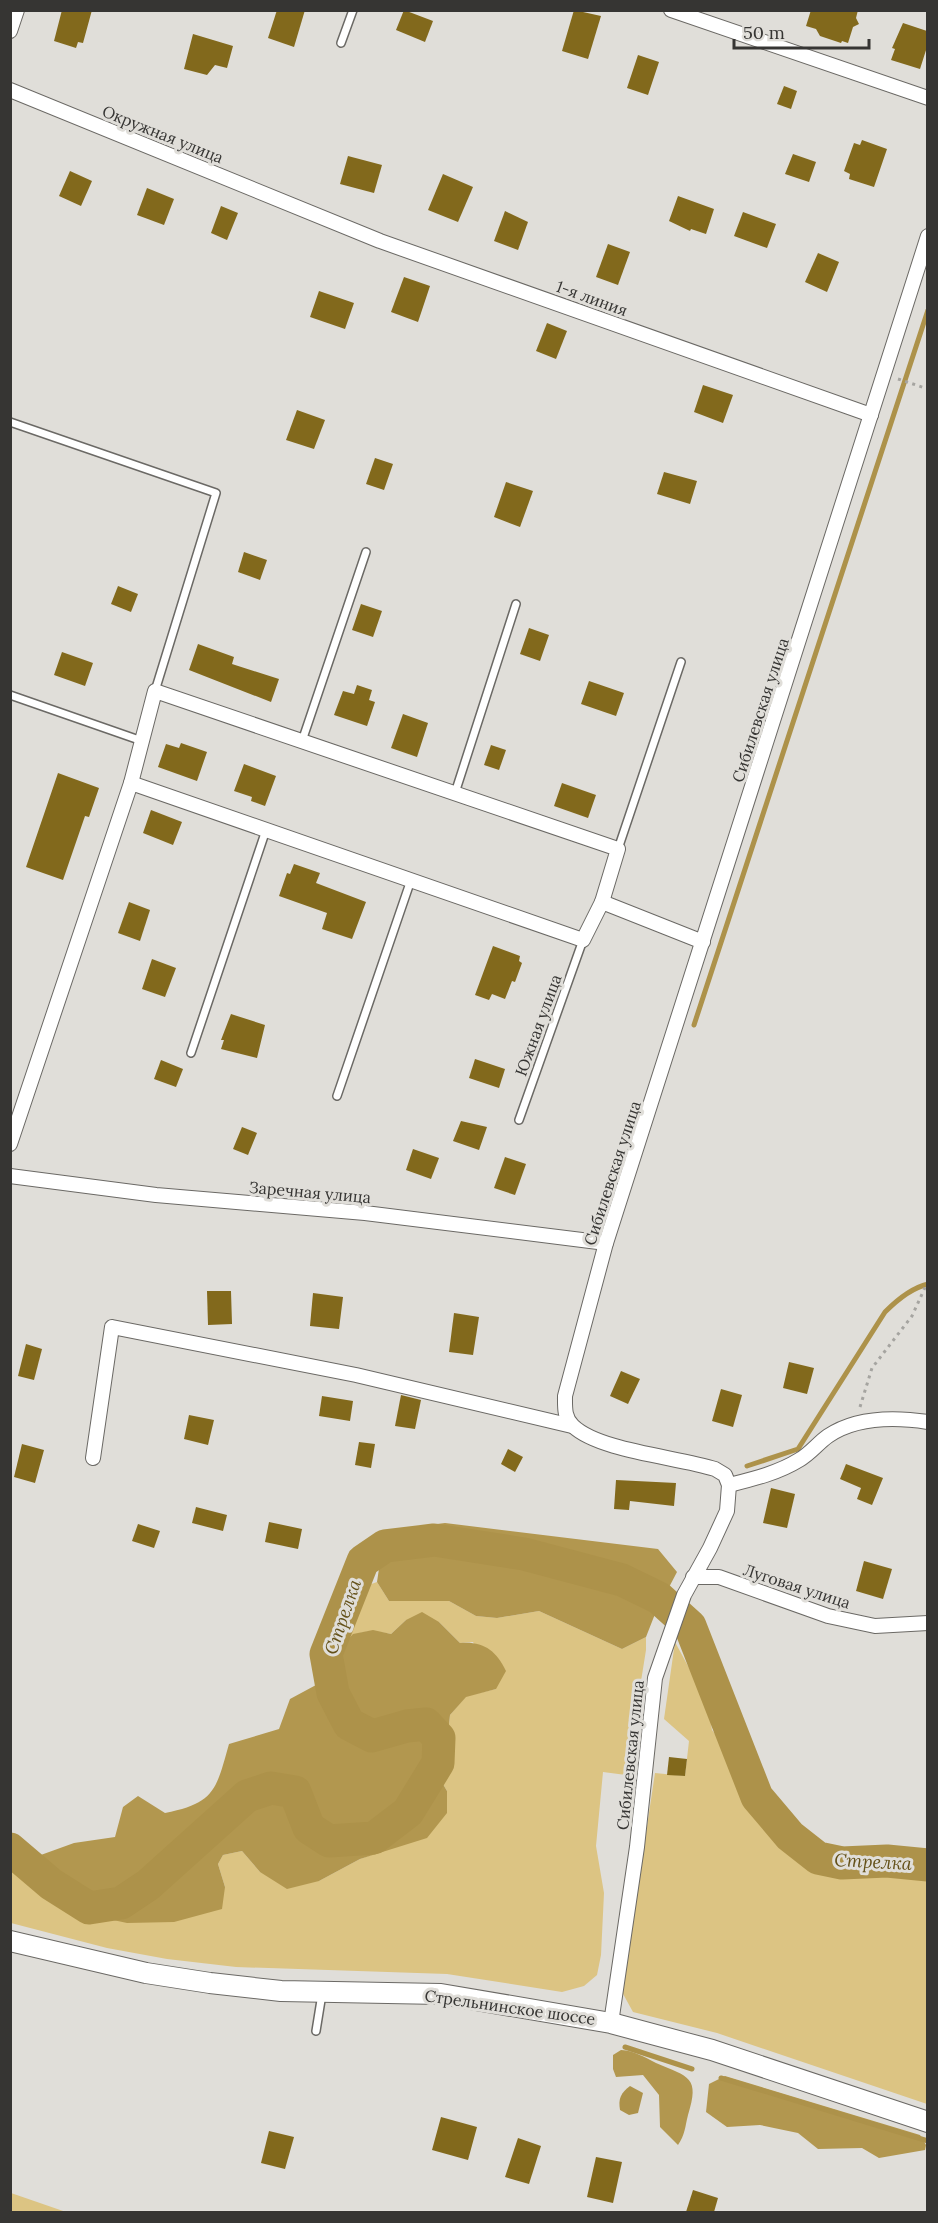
<svg xmlns="http://www.w3.org/2000/svg" width="938" height="2223" font-family="Lora,serif">
<style>
.green{fill:#dcc483}
.forest{fill:#b2974f}
.water{fill:#ad924a}
.lines{fill:none;stroke-linecap:round;stroke-linejoin:round}
.stream{stroke:#ad924a;stroke-width:5}
.river{stroke:#ad924a;stroke-width:33}
.building{fill:#82691c}
.lane-casing{stroke:#6b6965;stroke-width:10}
.street-casing{stroke:#6b6965;stroke-width:16}
.secondary-casing{stroke:#6b6965;stroke-width:22}
.path{stroke:#a5a4a0;stroke-width:3;stroke-dasharray:3 4.5;stroke-linecap:butt}
.lane{stroke:#fff;stroke-width:7}
.street{stroke:#fff;stroke-width:14}
.secondary{stroke:#fff;stroke-width:20}
.labels{text-anchor:middle;stroke-width:6;stroke-linejoin:round;paint-order:stroke}
.street-label{font-size:16px;fill:#363533;stroke:#e0ded9}
.water-label{font-size:18px;font-style:italic;fill:#635018;stroke:#e0ded9}
</style>
<rect width="100%" height="100%" fill="#e0ded9"/>
<g class="green">
<path d="M377,1582L389,1601H449L476,1616L497,1618L539,1611L622,1649L646,1637V1650L626,1775L603,1772L596,1846L604,1893L601,1955L597,1975L584,1986L562,1992L447,1974L236,1967L167,1959L107,1948L11,1923L10,1867L48,1900L225,1887L218,1864L223,1855L242,1851L260,1872L319,1881L360,1859L391,1848L447,1791L437,1774L446,1751L450,1715L466,1696L496,1689L473,1642L460,1643L439,1622L406,1620L391,1634C358,1627 353,1634 332,1658L343,1619L357,1589Z"/>
<polygon points="675,1642 695,1679 706,1694 712,1730 735,1760 746,1795 757,1813 793,1852 827,1871 911,1870 927,1876 927,2104 717,2033 633,2012 622,1992 655,1773 685,1776 689,1741 664,1719"/>
<polygon points="11,2193 66,2212 11,2212"/>
</g>
<g class="forest">
<polygon points="445,1523 658,1549 677,1572 655,1614 646,1637 622,1649 539,1611 497,1618 476,1616 449,1601 389,1601 377,1582 381,1555 421,1526"/>
<path d="M422,1612L439,1622L460,1643C483,1641 496,1650 506,1671L496,1689L466,1697L450,1715L446,1751L437,1774L447,1791V1813L427,1838L360,1859L319,1881L287,1889L260,1872L242,1851L223,1855L218,1864L225,1887L222,1909L174,1922L127,1923L90,1915L48,1900L34,1881L38,1856L74,1843L115,1837L123,1807L138,1796L165,1813C215,1803 216,1790 229,1744L279,1729L290,1699L316,1685L334,1655L353,1634L373,1630L391,1634L406,1620Z"/>
<path d="M621,2050C635,2051 644,2057 656,2063C689,2077 700,2077 688,2115C685,2127 685,2135 678,2145L660,2127L659,2095L643,2075L616,2077L613,2069V2055Z"/>
<polygon points="725,2076 920,2135 926,2145 925,2150 879,2158 862,2148 818,2149 798,2133 760,2125 727,2127 706,2112 709,2084"/>
</g>
<path class="water" d="M630,2086L643,2093L638,2113L629,2115L620,2110C618,2098 621,2093 630,2086Z"/>
<g class="lines">
<g class="stream">
<polyline points="694,1025 928,310"/>
<path d="M747,1466L798,1449L885,1312C896,1301 911,1288 928,1284"/>
<polyline points="625,2047 692,2069"/>
<polyline points="721,2078 928,2141"/>
</g>
<polyline class="river" points="10,1849 51,1884 89,1908 121,1903 148,1885 247,1796 271,1788 295,1792 309,1828 329,1841 374,1838 408,1812 438,1763 439,1738 426,1724 407,1726 372,1736 349,1724 333,1693 326,1654 363,1561 385,1546 434,1540 524,1554 622,1580 659,1598 690,1626 757,1797 790,1836 818,1858 842,1863 887,1861 928,1865"/>
</g>
<g class="building">
<polygon points="62,10 92,10 83,43 78,42 76,48 54,41"/>
<polygon points="277,10 305,10 294,47 268,38"/>
<polygon points="404,10 433,21 425,42 396,30"/>
<polygon points="574,10 601,16 588,59 562,51"/>
<polygon points="811,10 858,10 856,18 859,24 853,27 848,43 842,41 841,43 820,36 816,29 806,26"/>
<polygon points="903,23 927,31 927,47 920,69 891,60 895,49 892,48"/>
<polygon points="193,34 233,46 227,68 215,65 207,75 184,69"/>
<polygon points="638,55 659,62 648,95 627,88"/>
<polygon points="784,86 797,91 791,109 777,104"/>
<polygon points="862,140 887,149 874,187 849,179 850,174 844,171 854,143 860,145"/>
<polygon points="793,154 816,162 809,182 785,174"/>
<polygon points="348,156 382,165 374,193 340,184"/>
<polygon points="70,171 92,181 81,206 59,196"/>
<polygon points="443,174 473,187 458,222 428,210"/>
<polygon points="147,188 174,199 164,225 137,215"/>
<polygon points="678,196 714,209 706,234 691,229 690,231 669,221"/>
<polygon points="221,206 238,213 227,240 211,233"/>
<polygon points="505,211 528,222 518,250 494,241"/>
<polygon points="743,212 776,224 767,248 734,236"/>
<polygon points="608,244 630,252 618,285 596,277"/>
<polygon points="818,253 839,262 827,292 805,282"/>
<polygon points="404,277 430,286 418,322 391,312"/>
<polygon points="319,291 354,303 345,329 310,317"/>
<polygon points="547,323 567,331 556,359 536,351"/>
<polygon points="703,385 733,395 723,423 694,412"/>
<polygon points="297,410 325,420 314,449 286,440"/>
<polygon points="375,458 393,464 384,490 366,484"/>
<polygon points="664,472 697,481 690,504 657,494"/>
<polygon points="506,482 533,491 520,527 494,517"/>
<polygon points="244,552 267,560 260,580 238,572"/>
<polygon points="118,586 138,594 131,612 111,604"/>
<polygon points="361,604 382,611 373,637 352,630"/>
<polygon points="529,628 549,635 540,661 520,654"/>
<polygon points="198,644 234,657 232,664 279,679 271,702 189,670"/>
<polygon points="62,652 93,663 85,686 54,675"/>
<polygon points="589,681 624,693 616,716 581,704"/>
<polygon points="357,685 372,690 369,700 375,702 367,726 334,715 343,691 354,694"/>
<polygon points="403,714 428,723 417,757 391,748"/>
<polygon points="181,743 207,752 197,781 158,767 166,744 179,748"/>
<polygon points="491,745 506,750 499,770 484,765"/>
<polygon points="244,764 276,776 265,806 251,801 252,797 234,791"/>
<polygon points="58,773 99,788 89,817 85,816 63,880 26,867"/>
<polygon points="562,783 596,795 588,818 554,806"/>
<polygon points="151,810 182,822 173,845 143,833"/>
<polygon points="294,864 320,873 316,883 366,902 352,939 322,929 327,913 279,896 287,873 290,874"/>
<polygon points="129,902 150,910 140,941 118,933"/>
<polygon points="493,946 520,956 519,961 522,963 515,982 512,981 505,999 492,994 489,1000 475,995"/>
<polygon points="152,959 176,968 165,997 142,989"/>
<polygon points="231,1014 265,1025 257,1058 221,1049 224,1040 221,1040"/>
<polygon points="475,1059 505,1069 499,1088 469,1078"/>
<polygon points="161,1060 183,1069 176,1087 154,1079"/>
<polygon points="461,1121 487,1127 479,1150 453,1141"/>
<polygon points="242,1127 257,1133 248,1155 233,1149"/>
<polygon points="413,1149 439,1158 431,1179 406,1170"/>
<polygon points="505,1157 526,1164 515,1195 494,1188"/>
<polygon points="207,1291 231,1291 232,1324 208,1325"/>
<polygon points="313,1293 343,1297 339,1329 310,1326"/>
<polygon points="454,1313 479,1317 473,1355 449,1352"/>
<polygon points="26,1344 42,1349 34,1380 18,1376"/>
<polygon points="789,1362 814,1368 807,1394 783,1388"/>
<polygon points="621,1371 640,1379 628,1404 610,1396"/>
<polygon points="721,1389 742,1395 733,1427 712,1421"/>
<polygon points="401,1395 421,1400 415,1429 395,1426"/>
<polygon points="322,1396 353,1401 350,1421 319,1416"/>
<polygon points="189,1415 214,1420 208,1445 184,1439"/>
<polygon points="359,1442 375,1444 371,1468 355,1465"/>
<polygon points="22,1444 44,1450 35,1483 14,1477"/>
<polygon points="508,1449 523,1457 515,1472 501,1464"/>
<polygon points="846,1464 883,1478 872,1505 857,1499 861,1488 840,1479"/>
<polygon points="616,1480 676,1483 674,1506 630,1501 629,1510 614,1509"/>
<polygon points="771,1488 795,1494 787,1528 763,1523"/>
<polygon points="196,1507 227,1515 223,1531 192,1523"/>
<polygon points="269,1522 302,1529 298,1549 265,1542"/>
<polygon points="138,1524 160,1531 154,1548 132,1541"/>
<polygon points="864,1561 892,1569 883,1599 856,1591"/>
<polygon points="669,1757 687,1759 685,1776 667,1775"/>
<polygon points="441,2117 477,2127 468,2160 432,2150"/>
<polygon points="269,2131 294,2137 285,2169 261,2163"/>
<polygon points="518,2138 541,2146 529,2184 505,2177"/>
<polygon points="596,2157 622,2162 613,2203 587,2197"/>
<polygon points="693,2190 718,2198 714,2212 686,2212"/>
</g>
<g class="lines">
<g class="lane-casing">
<g id="lane">
<polyline points="341,43 353,10"/>
<polyline points="10,422 216,493 155,691"/>
<polyline points="10,695 142,741"/>
<polyline points="302,741 366,552"/>
<polyline points="455,793 516,604"/>
<polyline points="618,849 681,662"/>
<polyline points="191,1053 266,830"/>
<polyline points="337,1096 411,880"/>
<polyline points="519,1120 583,940"/>
<polyline points="316,2031 322,1994"/>
</g>
</g>
<g class="street-casing">
<g id="street">
<polyline points="671,10 928,98"/>
<polyline points="10,31 17,10"/>
<polyline points="10,90 380,241 871,415"/>
<polyline points="131,783 155,691 618,849 602,902"/>
<polyline points="10,1144 131,783 583,940 602,902 703,942"/>
<polyline points="10,1176 156,1195 365,1213 606,1243"/>
<polyline points="93,1458 112,1327 356,1375 572,1426"/>
<path d="M729,1485C753,1479 778,1473 799,1460C810,1454 818,1443 828,1436C856,1417 895,1417 928,1422"/>
<polyline points="693,1577 719,1577 828,1616 875,1626 928,1623"/>
<path d="M611,2023L637,1847L655,1678L684,1595L710,1548L727,1511L729,1485L725,1475L715,1469C678,1457 599,1451 573,1426C564,1418 565,1407 565,1396L606,1243L928,236"/>
</g>
</g>
<g class="secondary-casing">
<polyline id="secondary" points="10,1941 146,1973 210,1983 281,1991 441,1994 611,2023 712,2050 928,2122"/>
</g>
<g class="path">
<polyline points="898,379 928,389"/>
<polyline points="860,1407 872,1368 912,1316 928,1281"/>
</g>
<use href="#lane" class="lane"/>
<use href="#street" class="street"/>
<use href="#secondary" class="secondary"/>
</g>
<g class="labels">
<g class="street-label">
<text transform="translate(163 134) rotate(22)" y="6">Окружная улица</text>
<text transform="translate(592 298) rotate(20)" y="6">1-я линия</text>
<text transform="translate(760 710) rotate(-72)" y="6">Сибилевская улица</text>
<text transform="translate(538 1025) rotate(-70)" y="6">Южная улица</text>
<text transform="translate(612 1173) rotate(-72)" y="6">Сибилевская улица</text>
<text transform="translate(310 1192) rotate(5)" y="6">Заречная улица</text>
<text transform="translate(797 1586) rotate(18)" y="6">Луговая улица</text>
<text transform="translate(630 1755) rotate(-84)" y="6">Сибилевская улица</text>
<text transform="translate(510 2007) rotate(8)" y="6">Стрельнинское шоссе</text>
</g>
<g class="water-label">
<text transform="translate(343 1617) rotate(-71)" y="6">Стрелка</text>
<text transform="translate(873 1862) rotate(3)" y="6">Стрелка</text>
</g>
</g>
<rect width="938" height="2223" fill="none" stroke="#363533" stroke-width="24"/>
<path d="M734 39v9h135v-9" fill="none" stroke="#363533" stroke-width="3"/>
<text x="743" y="39" font-size="18" fill="#363533" stroke="#e0ded9" stroke-width="4.5" paint-order="stroke">50 m</text>
</svg>
